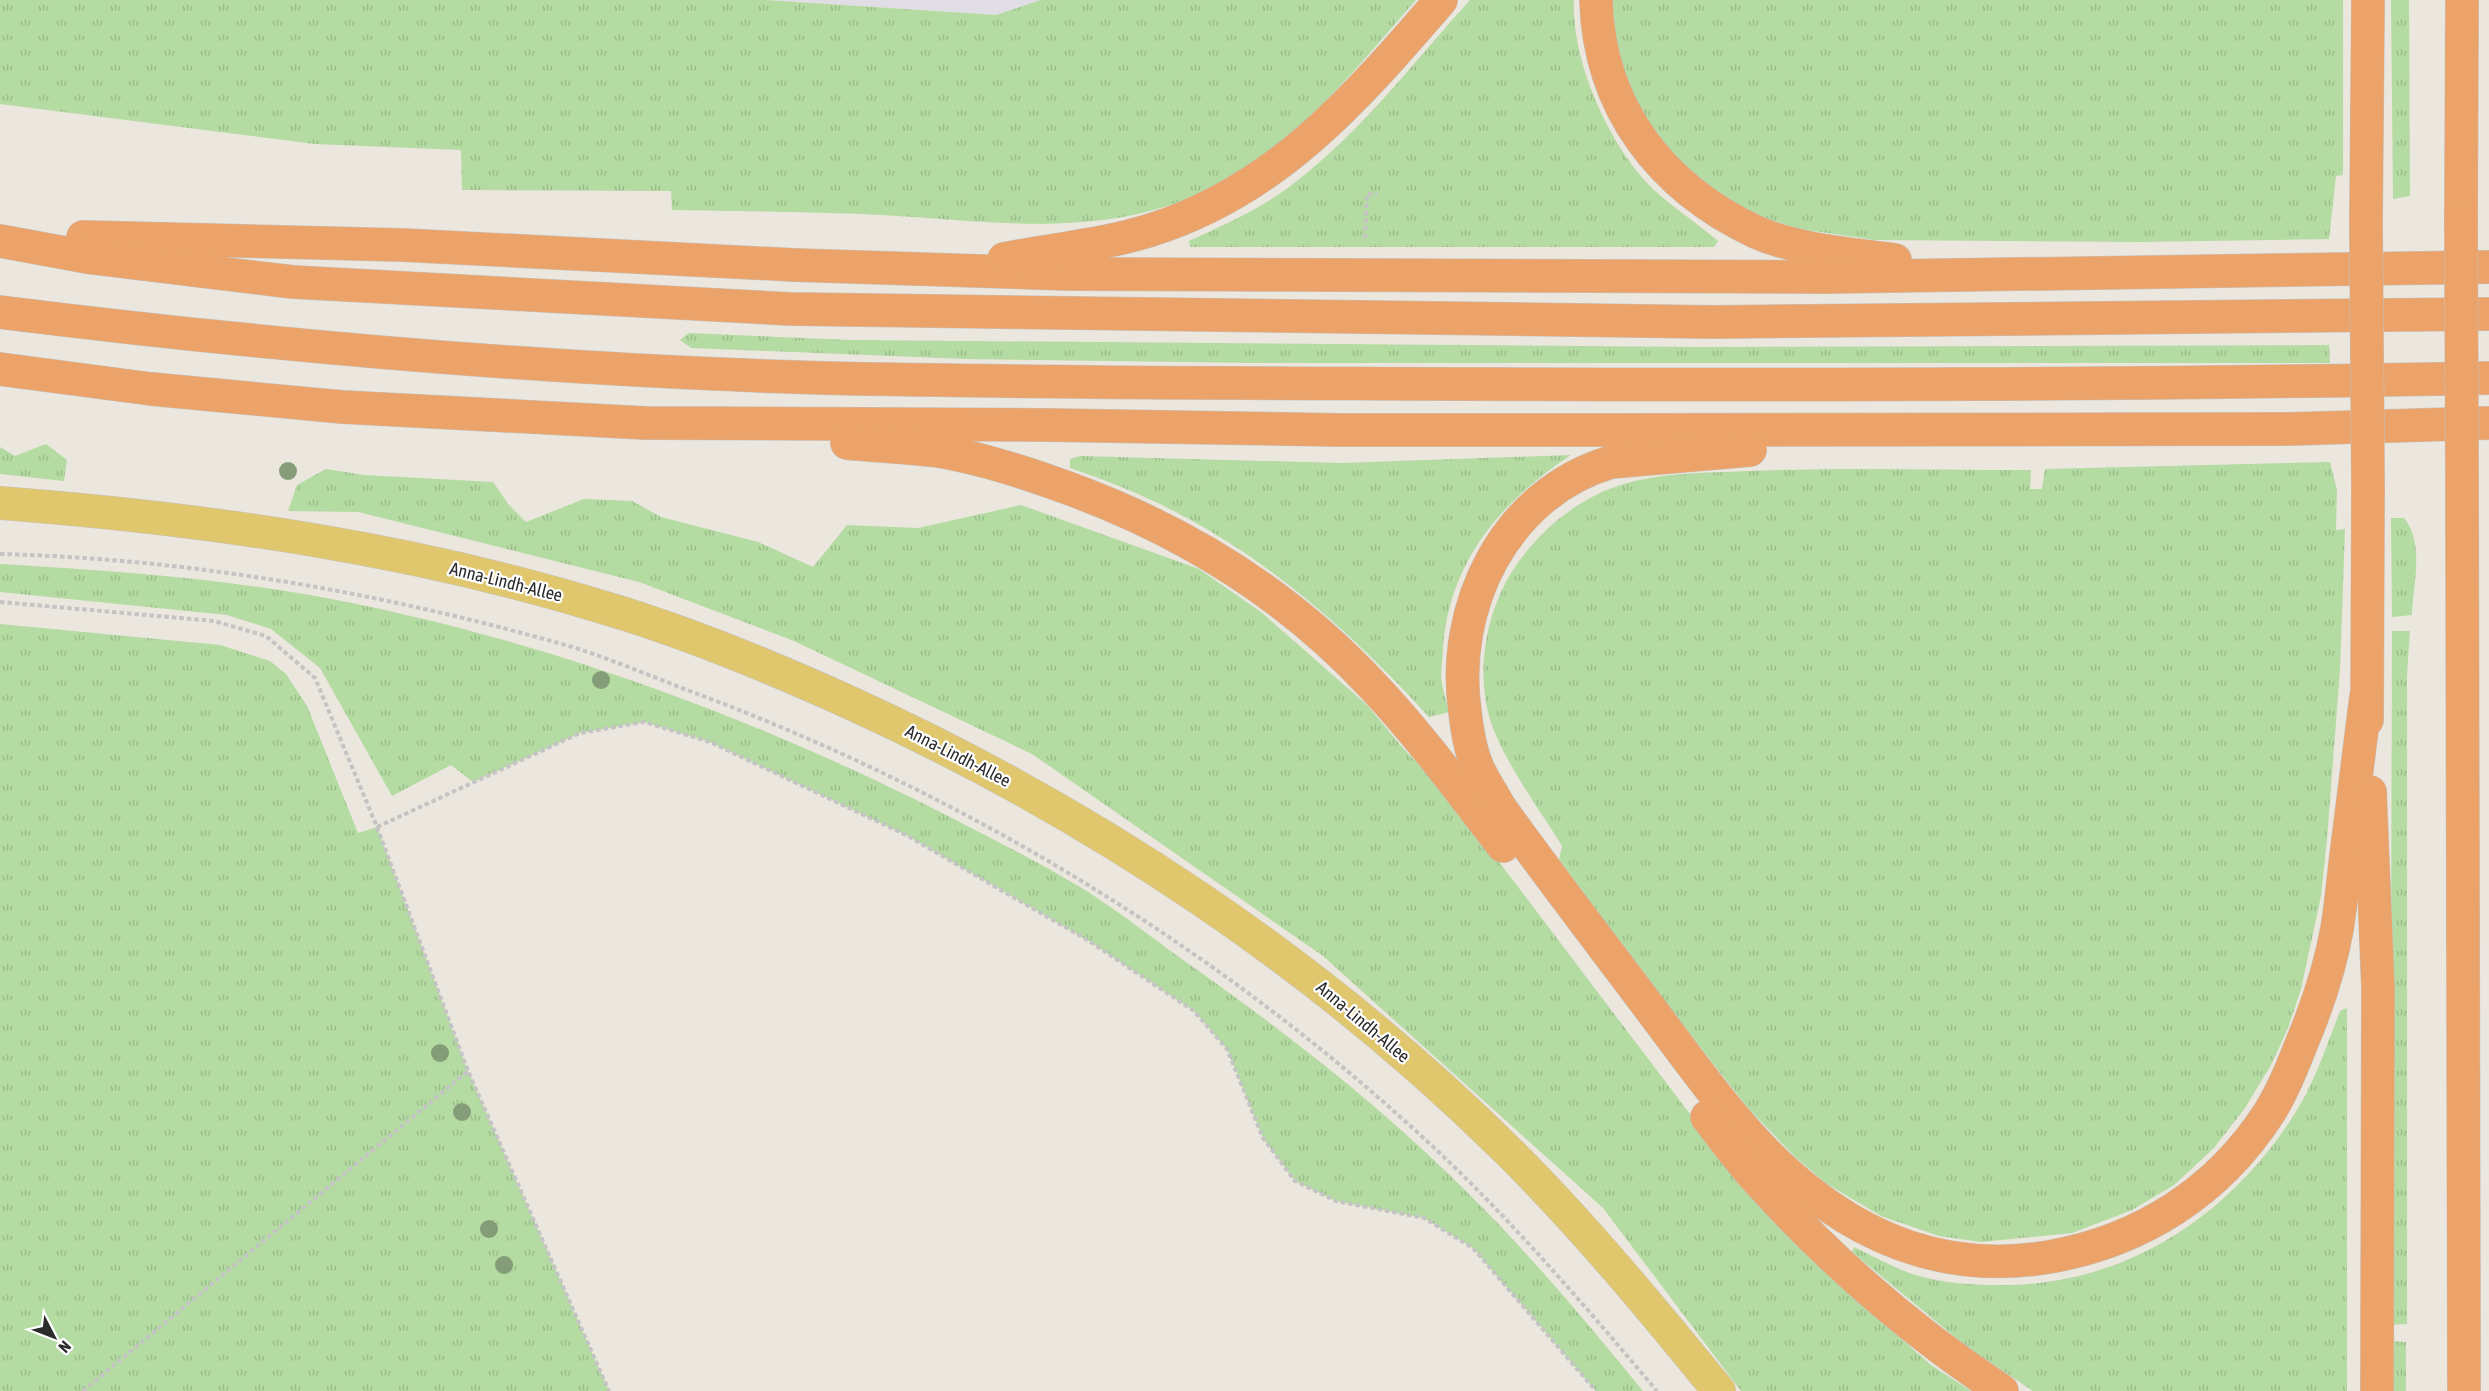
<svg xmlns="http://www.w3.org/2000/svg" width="2489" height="1391" font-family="'Asap Condensed',sans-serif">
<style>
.industrial{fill:#e0dee4}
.grass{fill:url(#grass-tufts)}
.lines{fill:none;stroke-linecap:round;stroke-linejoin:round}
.major-casing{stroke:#c4c4c4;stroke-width:34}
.highway-casing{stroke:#c4c4c4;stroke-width:34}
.path{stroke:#c4c4c4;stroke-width:4;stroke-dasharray:4.5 3;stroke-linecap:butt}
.major{stroke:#e0c76e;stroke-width:33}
.highway{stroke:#eba369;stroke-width:33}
.highway-bridge-casing{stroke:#c4c4c4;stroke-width:34;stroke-linecap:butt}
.highway-bridge{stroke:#eba369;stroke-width:33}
.tree{fill:#849c77}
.labels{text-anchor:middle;stroke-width:4.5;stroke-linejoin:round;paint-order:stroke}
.street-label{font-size:18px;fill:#2b2b2b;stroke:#fff}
</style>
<defs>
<pattern id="grass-tufts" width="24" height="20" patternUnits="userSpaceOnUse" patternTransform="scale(1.5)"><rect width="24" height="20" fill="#b4dba1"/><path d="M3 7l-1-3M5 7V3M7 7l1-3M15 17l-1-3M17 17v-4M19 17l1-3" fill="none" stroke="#9bbc8b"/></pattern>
</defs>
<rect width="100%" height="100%" fill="#ebe6de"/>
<polygon class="industrial" points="766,0 1041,0 996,15"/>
<g class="grass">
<path d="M0,0H766L996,15L1041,0H1416C1356,68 1297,145 1214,187C1100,244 984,219 862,214C799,212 735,211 672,210L671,191L462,190L461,150L314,144L0,104Z"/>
<path d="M1470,0H1574C1571,59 1607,140 1647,183C1667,204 1696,222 1718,241L1714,247H1190L1189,241C1224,225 1262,208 1293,184C1361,132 1413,63 1470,0Z"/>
<polygon points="1610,0 2343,0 2343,175 2336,176 2329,239 2140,242 1875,240 1800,229 1752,214 1709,189 1651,131 1630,93 1616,43"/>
<polygon points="2391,0 2409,0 2410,196 2393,199"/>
<polygon points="689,333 850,340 1702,347 2329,345 2330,363 1256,363 966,359 691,348 680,340"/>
<polygon points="46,444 67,460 64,481 0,474 0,447 15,456"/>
<path d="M1571,455C1501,501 1449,562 1443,648C1443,657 1441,667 1441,676C1442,688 1446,700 1449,712L1429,717C1360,641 1275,564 1183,516C1147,496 1108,481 1070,468V459L1080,456L1342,463Z"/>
<path d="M2330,462L2337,490L2336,530L2345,529L2340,670L2327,839L2321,896L2301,989L2288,1028L2271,1065L2245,1108L2214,1148L2174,1185L2132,1210L2072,1233L1981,1242L1939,1236L1881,1216L1827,1184L1795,1157L1748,1108L1635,964L1559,859L1562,846C1539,808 1501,758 1489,716C1478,676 1484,629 1501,592C1521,547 1568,503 1615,487C1657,472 1705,473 1750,471C1843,467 1937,470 2031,470L2030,489H2042L2045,469Z"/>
<polygon points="326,469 364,475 493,482 509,505 526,522 584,499 632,501 661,517 758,542 813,567 847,525 918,528 1021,505 1199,569 1261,612 1367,705 1403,748 1456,805 1749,1192 1824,1271 1931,1365 1971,1391 1741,1391 1603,1208 1323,956 1032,754 794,641 639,582 358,512 288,511 297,485"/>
<path d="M2391,518H2404C2425,544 2413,584 2412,615L2392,617Z"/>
<path d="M0,564C101,570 203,577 304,594C525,633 743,712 942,813C990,838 1039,862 1085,890C1120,912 1152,938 1186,962C1287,1033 1386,1110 1473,1198C1534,1259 1589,1325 1643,1391H1596L1473,1248L1424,1218L1336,1201L1295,1181L1263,1138L1227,1049L1194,1011L1089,941L906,835L710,742L644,722L580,733L473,782L451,765L392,796L320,668L271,629L227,615L0,592Z"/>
<polygon points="0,624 220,645 270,661 286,674 307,706 358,833 377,827 468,1071 609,1391 0,1391"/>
<polygon points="2392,631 2410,631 2407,674 2407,1324 2390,1325"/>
<path d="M2347,1008V1391H2033L1967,1347L1852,1252L1854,1247C1873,1256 1892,1267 1912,1274C1940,1283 1972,1285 2002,1285C2124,1285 2226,1219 2292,1118C2314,1085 2326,1047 2340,1011Z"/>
<polygon points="2390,1341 2406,1342 2406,1391 2390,1391"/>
</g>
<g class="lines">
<g class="major-casing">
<path id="major" d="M0,503C207,519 413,548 612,610C695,635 776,669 855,705C1095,815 1319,964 1507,1150C1583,1225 1651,1308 1719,1391"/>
</g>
<g class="highway-casing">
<g id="highway">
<path d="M1596,0C1599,107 1660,187 1756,232C1796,250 1852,254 1895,260"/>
<polyline points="2461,221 2462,0"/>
<polyline points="2366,222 2368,0"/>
<polyline points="83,237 402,245 795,265 1069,274 1827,277 2489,267"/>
<polyline points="0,241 87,257 293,282 791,309 1713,322 2489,314"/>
<path d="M1004,259C1053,249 1104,245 1151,230C1278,190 1358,96 1441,0"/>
<path d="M0,312C273,346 549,370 824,378C1036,383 1249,383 1462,384C1804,385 2147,385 2489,378"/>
<polyline points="0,369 151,389 342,407 645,423 1046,425 1340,430 1621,430 2289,429 2489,423"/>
<path d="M847,443C877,446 908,447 938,451C981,458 1024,472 1065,487C1184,530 1288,594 1374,687C1421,737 1461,792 1503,846"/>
<path d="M1750,450L1611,462C1504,494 1450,607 1465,712C1467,730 1470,749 1477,766C1483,780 1492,793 1499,806C1549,876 1601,943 1652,1011C1692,1064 1738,1130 1788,1174C1863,1241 1948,1274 2049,1257C2141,1241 2218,1192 2269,1113C2283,1091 2293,1065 2303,1040C2318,1004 2330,968 2337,929C2341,905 2343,880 2346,856C2353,803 2359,750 2366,697"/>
<polyline points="2462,481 2464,1391"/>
<polyline points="2367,720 2368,488"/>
<polyline points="2370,792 2378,988 2377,1391"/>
<path d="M1707,1117C1725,1140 1742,1164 1762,1185C1833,1263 1914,1333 2002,1391"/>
</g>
</g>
<g class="path">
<polyline points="1365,238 1367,194 1377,194"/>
<path d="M0,554C193,559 383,593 569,646C611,659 653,677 695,693C963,793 1219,948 1429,1143C1512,1220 1584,1305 1657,1391"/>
<polyline points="0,602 214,621 266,636 315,678 377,827 580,733 644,722 710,742 906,835 1089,941 1194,1011 1227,1049 1263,1138 1295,1181 1336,1201 1424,1218 1473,1248 1596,1391"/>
<polyline points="377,827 468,1071 609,1391"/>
<polyline points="83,1391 468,1071"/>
</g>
<use href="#major" class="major"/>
<use href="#highway" class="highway"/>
<g class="highway-bridge-casing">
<g id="highway-bridge">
<polyline points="2461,221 2462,481"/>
<polyline points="2366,222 2368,488"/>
</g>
</g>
<use href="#highway-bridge" class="highway-bridge"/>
</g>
<g class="tree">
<circle cx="288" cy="471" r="9"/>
<circle cx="601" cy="680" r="9"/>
<circle cx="440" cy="1053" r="9"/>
<circle cx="462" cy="1112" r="9"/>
<circle cx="489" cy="1229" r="9"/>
<circle cx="504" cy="1265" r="9"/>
</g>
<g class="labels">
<g class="street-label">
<text transform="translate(506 582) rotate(14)" y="6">Anna-Lindh-Allee</text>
<text transform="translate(958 756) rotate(27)" y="6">Anna-Lindh-Allee</text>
<text transform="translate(1363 1022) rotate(40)" y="6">Anna-Lindh-Allee</text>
</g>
</g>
<g transform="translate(54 1337) rotate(132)" stroke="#ffffff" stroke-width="4.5" paint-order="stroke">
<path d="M0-4.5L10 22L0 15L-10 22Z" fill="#2b2b2b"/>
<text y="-9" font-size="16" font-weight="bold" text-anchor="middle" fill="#2b2b2b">N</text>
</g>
</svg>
